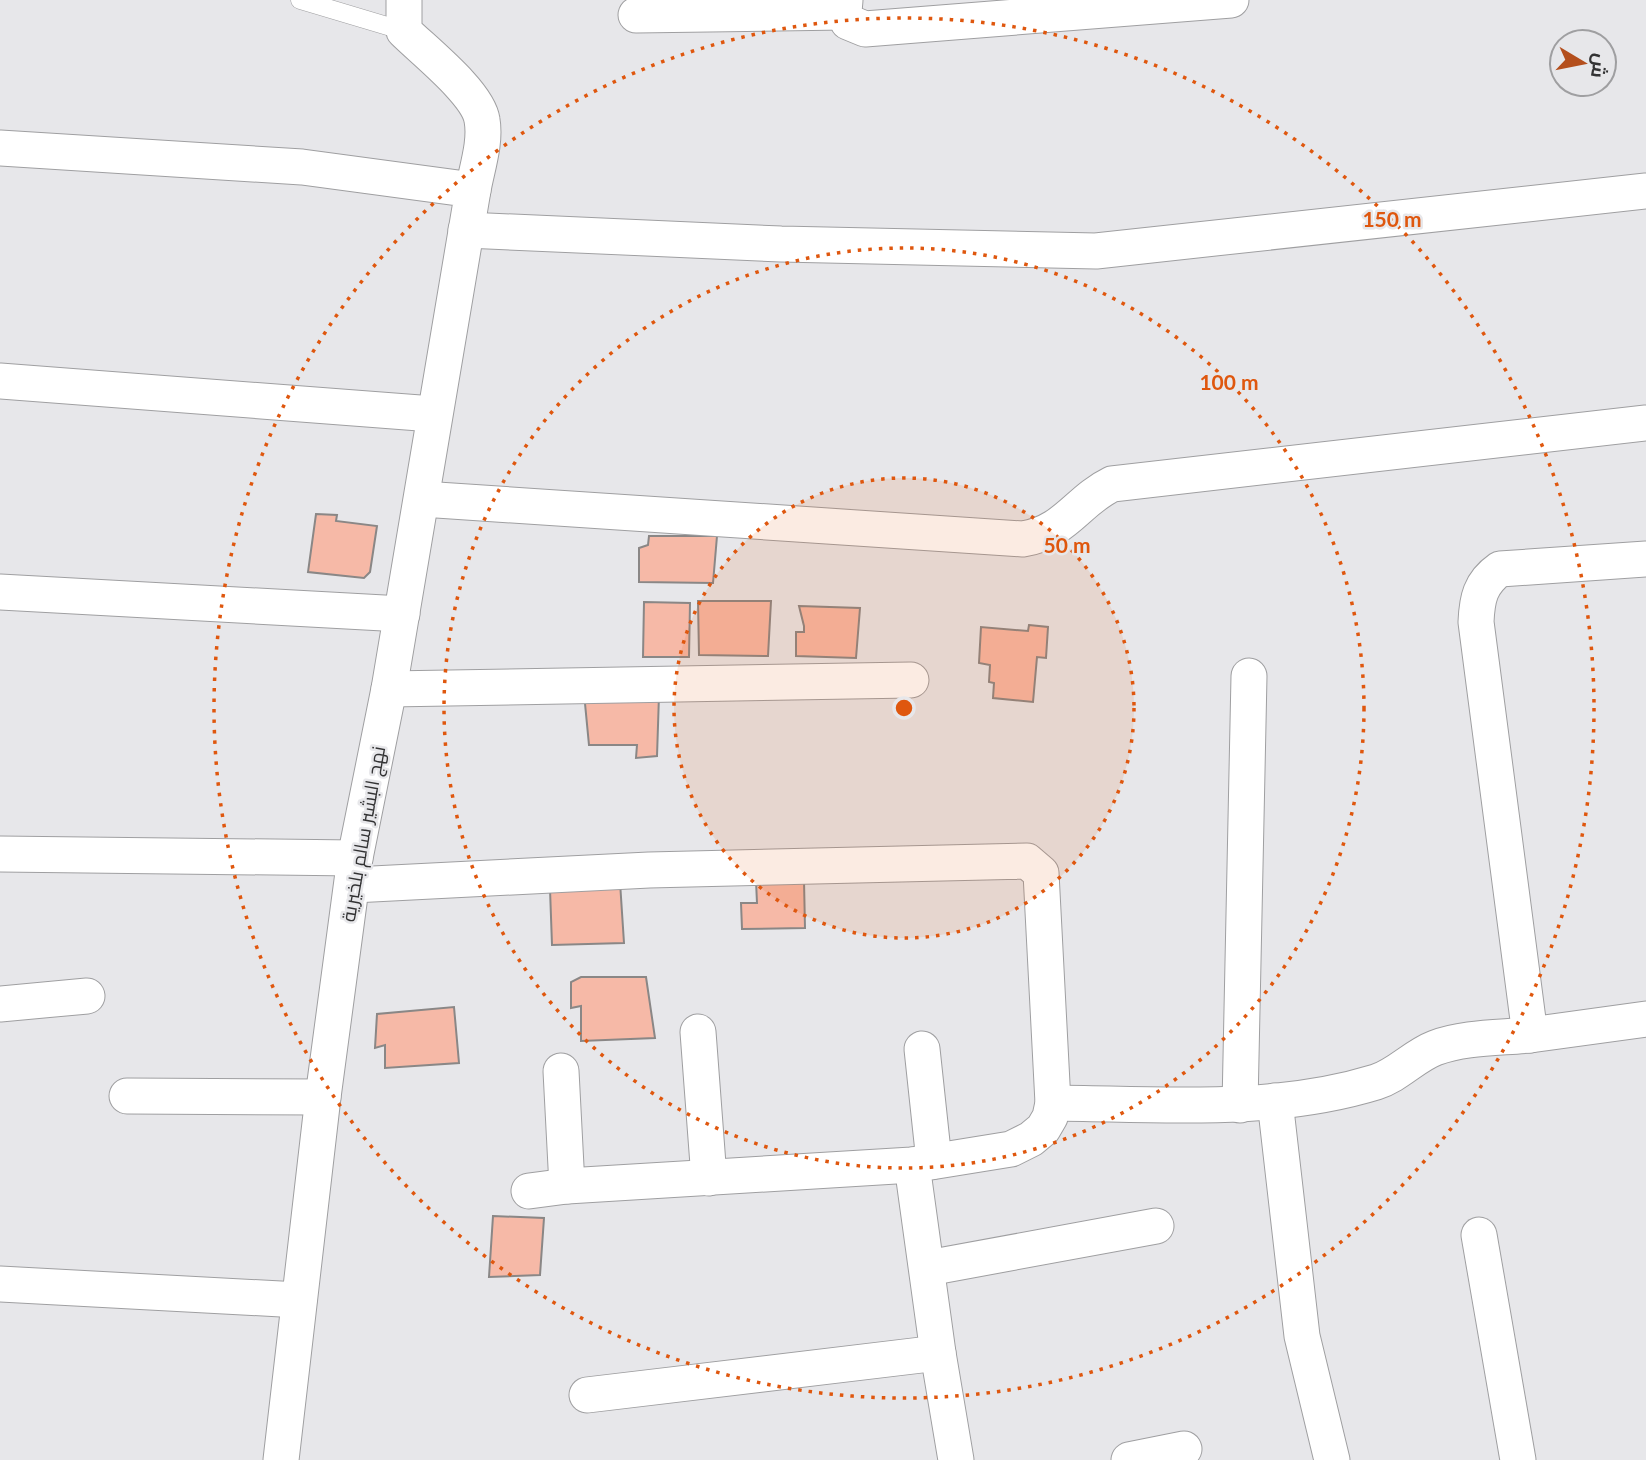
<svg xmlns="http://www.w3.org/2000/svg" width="1646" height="1460" font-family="Lato,Cairo,sans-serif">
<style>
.building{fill:#f6b9a7;stroke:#8a8786;stroke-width:2}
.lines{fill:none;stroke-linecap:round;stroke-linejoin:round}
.service-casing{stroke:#9f9fa1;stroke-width:19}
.minor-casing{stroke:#9f9fa1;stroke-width:37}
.service{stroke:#fff;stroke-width:18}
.minor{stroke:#fff;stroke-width:35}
.ring{fill:none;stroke:#df570e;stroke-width:3.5;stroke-dasharray:3.5 7}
.labels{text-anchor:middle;stroke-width:5;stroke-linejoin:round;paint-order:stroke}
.street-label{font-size:19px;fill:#333334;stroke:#e7e7ea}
.centre{fill:#df570e;stroke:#e7e7ea;stroke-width:3.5}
.ring-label{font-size:21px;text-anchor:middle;font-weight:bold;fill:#df570e;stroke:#e7e7ea;stroke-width:5;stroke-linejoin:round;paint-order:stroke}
</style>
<rect width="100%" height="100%" fill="#e7e7ea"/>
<g class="building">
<polygon points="316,514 337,515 336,521 377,526 370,572 364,578 308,572"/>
<polygon points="649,536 717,536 713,583 639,582 639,548 648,545"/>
<polygon points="698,601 771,601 768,656 699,655"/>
<polygon points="644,602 690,603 689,657 643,657"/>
<polygon points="799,606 860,608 856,658 796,656 796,632 804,632 804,626"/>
<polygon points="1029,625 1048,627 1046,658 1037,657 1033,702 993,698 994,683 989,682 990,665 979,663 981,627 1028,631"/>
<polygon points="584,693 659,695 657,756 636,758 637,745 589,745"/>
<polygon points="756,881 804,881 805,928 742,929 741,903 757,903"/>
<polygon points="620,882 624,943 552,945 550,889"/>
<polygon points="581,977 646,977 655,1038 581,1041 581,1006 571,1008 571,982"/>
<polygon points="454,1007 459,1063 385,1068 385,1045 375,1048 377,1014"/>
<polygon points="493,1216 544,1218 540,1275 489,1277"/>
</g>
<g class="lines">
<g class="service-casing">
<polyline id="service" points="300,0 404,31"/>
</g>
<g class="minor-casing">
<g id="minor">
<path d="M404,0V31C424,51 478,93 482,120C486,142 477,168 473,190"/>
<polyline points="845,0 844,12 848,22 865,29 1231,0"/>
<polyline points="636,15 844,12"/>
<polyline points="0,148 302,167 473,190 389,689 355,858 323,1097 281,1460"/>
<polyline points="466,230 781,244 1096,251 1646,191"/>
<polyline points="0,381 433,414"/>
<path d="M422,499L1023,539C1066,532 1077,501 1112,484L1646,423"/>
<path d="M1646,559L1500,569C1480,583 1477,599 1476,622L1530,1035L1646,1019"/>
<polyline points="0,592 402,614"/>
<polyline points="389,689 911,680"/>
<polyline points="0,854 355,858"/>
<polyline points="353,885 649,870 1027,861 1041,873 1053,1103 1050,1117 1043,1129 1031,1139 1011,1149 912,1165 567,1186 529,1191"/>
<polyline points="0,1004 87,996"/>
<polyline points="698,1032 709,1178"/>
<polyline points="922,1049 934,1161"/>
<polyline points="561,1071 567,1186"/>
<polyline points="127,1096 323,1097"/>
<polyline points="1275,1101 1302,1336 1332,1460"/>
<path d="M1053,1103C1160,1104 1272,1114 1376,1082C1398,1075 1414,1056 1435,1048C1464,1037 1499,1038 1530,1035"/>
<polyline points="1240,1105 1249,676"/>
<polyline points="912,1165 938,1353 956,1460"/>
<polyline points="1479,1235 1518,1460"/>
<polyline points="928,1268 1156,1226"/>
<polyline points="0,1284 299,1300"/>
<polyline points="587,1395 938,1353"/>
<polyline points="1129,1460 1184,1449"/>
</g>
</g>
<use href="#service" class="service"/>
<use href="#minor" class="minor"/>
</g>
<circle cx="904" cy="708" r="230" fill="#df570e" fill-opacity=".12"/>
<g class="ring">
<circle cx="904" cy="708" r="230"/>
<circle cx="904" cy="708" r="460"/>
<circle cx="904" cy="708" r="690"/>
</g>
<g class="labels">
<g class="street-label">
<text transform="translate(363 834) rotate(-80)" y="7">نهج البشير سالم بلخيرية</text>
</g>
</g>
<circle cx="904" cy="708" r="10" class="centre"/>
<g class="ring-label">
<text x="1392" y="227">150 m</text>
<text x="1229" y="390">100 m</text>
<text x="1067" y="553">50 m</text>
</g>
<g transform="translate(1583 63) rotate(100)"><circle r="33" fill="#e7e7ea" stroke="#9f9fa1" stroke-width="2"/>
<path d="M0-5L12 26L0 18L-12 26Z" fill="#b44f1d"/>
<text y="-10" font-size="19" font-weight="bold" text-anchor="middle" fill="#333334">ش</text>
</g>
</svg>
